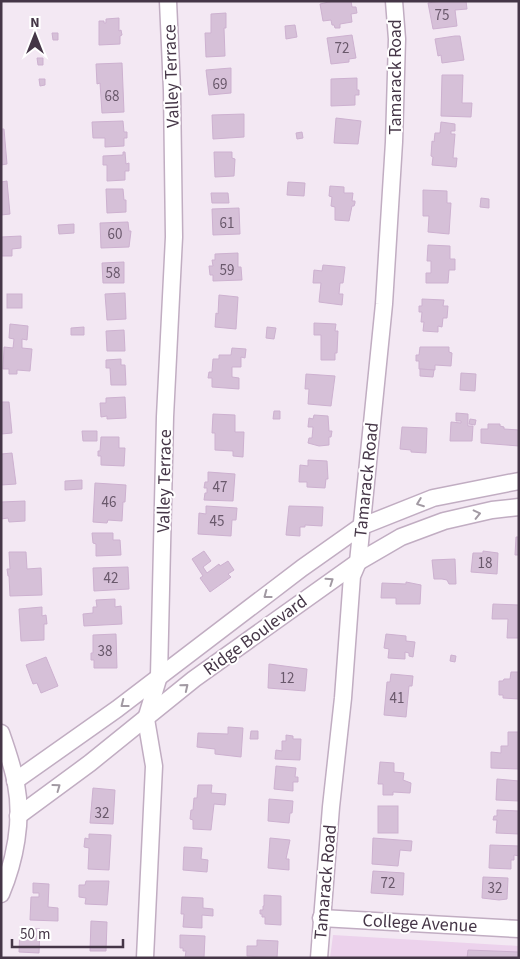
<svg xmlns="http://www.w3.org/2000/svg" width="520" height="959" font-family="'Source Sans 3',sans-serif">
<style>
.education{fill:#ecd2ec}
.building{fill:#d6c0d8;stroke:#cdb1d0}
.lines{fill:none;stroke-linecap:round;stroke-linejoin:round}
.minor-casing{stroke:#c1adc2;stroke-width:19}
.minor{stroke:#fff;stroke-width:16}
.oneway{stroke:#a29aa3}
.labels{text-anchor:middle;stroke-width:4;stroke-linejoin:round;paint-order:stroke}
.number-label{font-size:15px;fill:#69586b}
.street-label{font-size:18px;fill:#453647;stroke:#fff}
</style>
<rect width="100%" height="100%" fill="#f3e8f3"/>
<polygon class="education" points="333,935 519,946 519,958 330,958"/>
<g class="building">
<polygon points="351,1 352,7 356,7 357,13 351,14 352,22 340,24 340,28 335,28 334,25 332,25 331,20 323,21 320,4 333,1"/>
<polygon points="441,1 466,1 467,9 455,10 457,26 433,29 428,3"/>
<polygon points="226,13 226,28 224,28 225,56 206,57 205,33 211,33 211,14"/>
<polygon points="119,18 119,31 121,30 122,35 120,36 120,44 99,45 99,21 104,21 104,23 106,23 106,19"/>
<polygon points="295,25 297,37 286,39 285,26"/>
<polygon points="52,33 58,33 58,40 53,40"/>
<polygon points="352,35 356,58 349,59 349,62 331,64 327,38"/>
<polygon points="455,36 460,36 464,60 442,63 441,55 438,56 435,39"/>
<polygon points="37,58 43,58 43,65 38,65"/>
<polygon points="122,63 124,112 102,113 100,83 97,84 96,64"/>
<polygon points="231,68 231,93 209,95 206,70"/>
<polygon points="442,75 463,75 462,103 472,103 471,117 441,116"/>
<polygon points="357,78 357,90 359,90 359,95 355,95 355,105 331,106 331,79"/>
<polygon points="39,79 45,79 45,85 40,86"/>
<polygon points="244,114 244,137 213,139 212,115"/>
<polygon points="336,118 361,121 358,144 334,143"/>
<polygon points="123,121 124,132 127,132 127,138 124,138 124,146 105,147 105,138 93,138 92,122"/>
<polygon points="441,122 455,124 455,131 451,131 451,134 455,134 453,158 457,158 456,167 432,165 433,157 431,156 432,141 434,142 435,133 440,133"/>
<polygon points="1,129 4,129 7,164 1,165"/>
<polygon points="302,132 303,138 297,139 296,133"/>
<polygon points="123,152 125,152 126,164 129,163 129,171 125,171 125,180 107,181 107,165 103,165 103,156 123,155"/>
<polygon points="214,152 232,152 232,158 235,159 234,176 215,177"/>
<polygon points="7,181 10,214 1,215 1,182"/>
<polygon points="288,182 305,183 304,196 287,195"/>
<polygon points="330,186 344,187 344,193 353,193 352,201 355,201 355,203 354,206 352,206 349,221 335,220 335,207 331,206 332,197 329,196"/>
<polygon points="106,189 123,189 124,200 126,200 126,212 107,213"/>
<polygon points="423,190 447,191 447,203 451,203 449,234 428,232 429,216 423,216"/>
<polygon points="211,193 228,193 229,203 212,203"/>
<polygon points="481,198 489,199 489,208 480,207"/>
<polygon points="239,208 240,234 213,235 212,209"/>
<polygon points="128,222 129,231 131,231 129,247 101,248 100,223"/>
<polygon points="74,224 74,233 59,234 58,225"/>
<polygon points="21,236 21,248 12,249 12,256 1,256 1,237"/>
<polygon points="428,245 450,246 450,259 455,259 455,270 449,270 448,283 426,283 426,273 431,273 431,261 427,261"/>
<polygon points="238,253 238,267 241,267 242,280 213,281 213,275 210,275 209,266 213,266 212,260 215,260 215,254"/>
<polygon points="124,262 124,283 103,283 102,263"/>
<polygon points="323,265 345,267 343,283 340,283 339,294 343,294 342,305 319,302 321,283 313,283 314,270 322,271"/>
<polygon points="125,293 126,319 107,320 105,294"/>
<rect x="7" y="294" width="15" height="14"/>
<polygon points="219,295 238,297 236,329 215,327 216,313 218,314"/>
<polygon points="422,299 444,300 443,306 448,306 447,318 443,318 442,327 438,326 438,332 423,331 424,322 421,322 422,312 419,312 419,306 422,306"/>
<polygon points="314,323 336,324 335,331 338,331 337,353 335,353 335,360 321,360 321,335 314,335"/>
<polygon points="10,324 28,326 27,340 22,339 22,348 32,349 30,371 17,370 17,374 9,374 9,369 3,369 4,347 13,348 14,339 9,338"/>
<polygon points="84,327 84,335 71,335 71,328"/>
<polygon points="267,327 276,328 274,339 266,338"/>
<polygon points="124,330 125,351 107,351 106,331"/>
<polygon points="420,347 449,347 449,352 452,353 451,366 435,365 435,370 419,369 419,361 416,361 416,355 419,355"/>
<polygon points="232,348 246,349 245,358 241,357 241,367 232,367 232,377 239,378 239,389 212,387 212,378 208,378 209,372 212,372 213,359 219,359 219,355 231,355"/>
<polygon points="121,359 121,365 125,365 126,385 111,385 110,368 106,368 106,360"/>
<polygon points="420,369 434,370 433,377 420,376"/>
<polygon points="461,373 476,374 475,391 460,390"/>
<polygon points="306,374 335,376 331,406 308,404 309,389 305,389"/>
<polygon points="125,397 126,418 107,419 107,416 101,417 100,403 106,403 106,398"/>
<polygon points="1,402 9,402 12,433 1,434"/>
<polygon points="274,411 280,411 280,419 273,419"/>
<polygon points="456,413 468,414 468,426 473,426 472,441 450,441 451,422 461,423 461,421 456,421"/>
<polygon points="213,414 235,415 235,432 244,432 243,457 233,456 233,451 215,450 215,433 212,433"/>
<polygon points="314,415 328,416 329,431 332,431 331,437 329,437 329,445 319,446 308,443 309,438 312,438 313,427 308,427 309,418 313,419"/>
<polygon points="470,419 476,420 475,425 469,424"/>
<polygon points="488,424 500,424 500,426 504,427 504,429 519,430 519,446 481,443 481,429 488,429"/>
<polygon points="402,427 427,428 426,453 411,452 411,450 400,449"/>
<polygon points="82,431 97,431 97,441 83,441"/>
<polygon points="101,437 119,437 119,448 125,448 124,466 101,465 101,456 98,456 98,451 100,451"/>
<polygon points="12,453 16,484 1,485 1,454"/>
<polygon points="308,460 327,461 328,479 326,479 325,488 307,487 307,482 299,482 300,465 308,466"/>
<polygon points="208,472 235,474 233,501 204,500 205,493 207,493 207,488 204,488 205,482 208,482"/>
<polygon points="82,480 82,489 65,490 65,481"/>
<polygon points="95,483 126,485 125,502 123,502 122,521 108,520 107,523 93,522"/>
<polygon points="25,501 25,521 9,522 8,518 1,519 1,502"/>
<polygon points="206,506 237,508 236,520 232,520 231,536 198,534 199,513 206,514"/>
<polygon points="289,506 323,507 322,526 305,525 305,527 300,527 300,536 286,535"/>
<polygon points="92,533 113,533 113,540 120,540 121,555 96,556 96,544 93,543"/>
<polygon points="516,537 519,537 519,555 515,555"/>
<polygon points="204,551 211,561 203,567 207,573 219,564 220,566 228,561 234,570 228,574 231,577 210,592 200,578 203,576 192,559"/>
<polygon points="483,551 498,553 497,574 471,572 473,553 483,553"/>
<polygon points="9,552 26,552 27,569 41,568 42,595 10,596 9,576 8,576 7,569 10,569"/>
<polygon points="455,559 456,584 449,584 447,580 442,579 434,579 432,560"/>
<polygon points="128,567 129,589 94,591 93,568"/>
<polygon points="406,582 421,585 420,604 396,604 396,598 381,598 382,583 406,584"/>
<polygon points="115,599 115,607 121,606 122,624 84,626 83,614 93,613 93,607 97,607 96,600"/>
<polygon points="493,604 519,605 519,638 507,638 508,619 492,619"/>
<polygon points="42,607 42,616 46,615 47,624 44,624 44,640 21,641 19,609"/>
<polygon points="116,634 117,668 94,668 94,660 91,660 91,653 93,653 93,635"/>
<polygon points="386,634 406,636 406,641 415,642 413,657 409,656 409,653 405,652 405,659 388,658 389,649 384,648"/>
<polygon points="451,655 456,656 455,662 450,661"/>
<polygon points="46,657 58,686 41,693 37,683 33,684 26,665"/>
<polygon points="269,664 307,669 305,691 268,688"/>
<polygon points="511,672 519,672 519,699 503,698 503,695 499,695 499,681 503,681 504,679 510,679"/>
<polygon points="391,674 413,676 412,686 409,686 406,717 384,715 387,682 390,682"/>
<polygon points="228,727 243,728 241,757 215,754 215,749 197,747 198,733 228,734"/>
<polygon points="251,731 258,731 258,739 250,739"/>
<polygon points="508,732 519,732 519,769 491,768 491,752 501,753 501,746 508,746"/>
<polygon points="286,735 293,736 293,739 301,739 300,760 275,759 276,750 282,751 282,741 286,741"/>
<polygon points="380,762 394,763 394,772 404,773 403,780 411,783 410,793 393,792 393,795 383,795 383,784 378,784"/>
<polygon points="276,766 296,768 295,777 298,777 298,782 293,782 293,791 274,789"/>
<polygon points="497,779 519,781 519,801 496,800"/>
<polygon points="198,785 212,785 211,793 226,794 225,805 214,804 211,830 193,829 193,820 190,819 191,810 193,810 194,798 197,798"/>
<polygon points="93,788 115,790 113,824 90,823"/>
<polygon points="269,799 293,801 292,813 290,813 289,823 268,821"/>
<rect x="378" y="806" width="20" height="27"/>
<polygon points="497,810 519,811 519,834 496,833 497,820 493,820 494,816 497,816"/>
<polygon points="89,834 111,835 109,870 88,869 89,848 84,847 85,838 89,839"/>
<polygon points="270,838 290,840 286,859 289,859 289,870 268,868"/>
<polygon points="373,838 412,841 411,851 400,850 398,866 372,864"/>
<polygon points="490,845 519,846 519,856 514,855 514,860 511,860 511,869 489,868"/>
<polygon points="184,847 202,848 201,859 208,860 207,872 183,870"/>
<polygon points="373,871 404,873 403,895 371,893"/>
<polygon points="483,877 508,878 507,899 499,900 482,898"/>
<polygon points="86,881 109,881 107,905 85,904 86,898 79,897 79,885 85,885"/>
<polygon points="33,883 49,884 48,907 58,908 58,921 30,920 31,897 39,897 39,893 33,893"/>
<polygon points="264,895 281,896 281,925 265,924 265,917 262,917 262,914 260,914 260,910 263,910 263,906 264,906"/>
<polygon points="182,897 203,898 203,908 213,909 213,916 202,915 202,928 183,927 184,914 181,914"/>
<polygon points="91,921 107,922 106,951 90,951"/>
<polygon points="20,928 40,929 39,953 19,952"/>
<polygon points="180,935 205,936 204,958 185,958 186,951 183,951 183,948 180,948"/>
<polygon points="257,940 278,941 277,958 247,956 247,946 257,946"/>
<polygon points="468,950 519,952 519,958 467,958"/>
</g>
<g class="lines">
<g class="minor-casing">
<g id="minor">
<path d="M1,733C7,750 13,767 16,784C23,820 15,861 1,894"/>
<polyline points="15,781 117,709 302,568 360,527 433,498 519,481"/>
<polyline points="18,816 90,763 194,679 358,562 401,537 444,521 492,510 519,507"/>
<polyline points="321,918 519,929"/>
<polyline points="145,958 154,766 146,719 159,676 165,417 174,237 172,90 168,1"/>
<polyline points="319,958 331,807 343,698 352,576 358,562 384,304 394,142 397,39 394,1"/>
</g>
</g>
<use href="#minor" class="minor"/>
</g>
<defs><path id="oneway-chevron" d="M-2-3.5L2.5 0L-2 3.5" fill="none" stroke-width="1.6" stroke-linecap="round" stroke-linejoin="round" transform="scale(1.25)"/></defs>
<g class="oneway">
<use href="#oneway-chevron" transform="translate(420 503) rotate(159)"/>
<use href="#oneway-chevron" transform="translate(477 514) rotate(-13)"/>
<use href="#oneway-chevron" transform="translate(330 581) rotate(-34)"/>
<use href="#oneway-chevron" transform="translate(267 595) rotate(143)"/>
<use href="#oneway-chevron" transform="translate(185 687) rotate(-39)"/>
<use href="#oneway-chevron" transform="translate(124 704) rotate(142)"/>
<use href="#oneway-chevron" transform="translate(57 787) rotate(-36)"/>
</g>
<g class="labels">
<g class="number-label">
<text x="442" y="20">75</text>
<text x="342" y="53">72</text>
<text x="220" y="89">69</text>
<text x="112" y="101">68</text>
<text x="227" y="228">61</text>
<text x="115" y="239">60</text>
<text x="227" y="275">59</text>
<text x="113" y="278">58</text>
<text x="220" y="492">47</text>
<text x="109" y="507">46</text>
<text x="217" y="526">45</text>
<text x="485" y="568">18</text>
<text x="111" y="583">42</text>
<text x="105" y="656">38</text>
<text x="287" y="683">12</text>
<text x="397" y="703">41</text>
<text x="102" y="818">32</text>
<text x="388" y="888">72</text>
<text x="495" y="893">32</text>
</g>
<g class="street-label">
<text transform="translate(171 76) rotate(-92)" y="6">Valley Terrace</text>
<text transform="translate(395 77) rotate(-90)" y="6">Tamarack Road</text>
<text transform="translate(366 480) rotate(-84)" y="6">Tamarack Road</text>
<text transform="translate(164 481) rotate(-89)" y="6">Valley Terrace</text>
<text transform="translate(255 635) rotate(-36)" y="6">Ridge Boulevard</text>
<text transform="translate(325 882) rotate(-85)" y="6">Tamarack Road</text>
<text transform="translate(420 923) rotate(3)" y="6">College Avenue</text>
</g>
</g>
<rect width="520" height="959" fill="none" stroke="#453647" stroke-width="5"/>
<g transform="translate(35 35)" stroke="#ffffff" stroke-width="4" paint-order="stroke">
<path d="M0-4L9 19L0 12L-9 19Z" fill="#453647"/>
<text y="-8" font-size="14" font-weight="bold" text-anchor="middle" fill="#453647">N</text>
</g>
<path d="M12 939v8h111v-8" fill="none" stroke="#453647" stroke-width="2.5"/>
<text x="20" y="939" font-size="15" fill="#453647" stroke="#ffffff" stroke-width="4" paint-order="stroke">50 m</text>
</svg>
